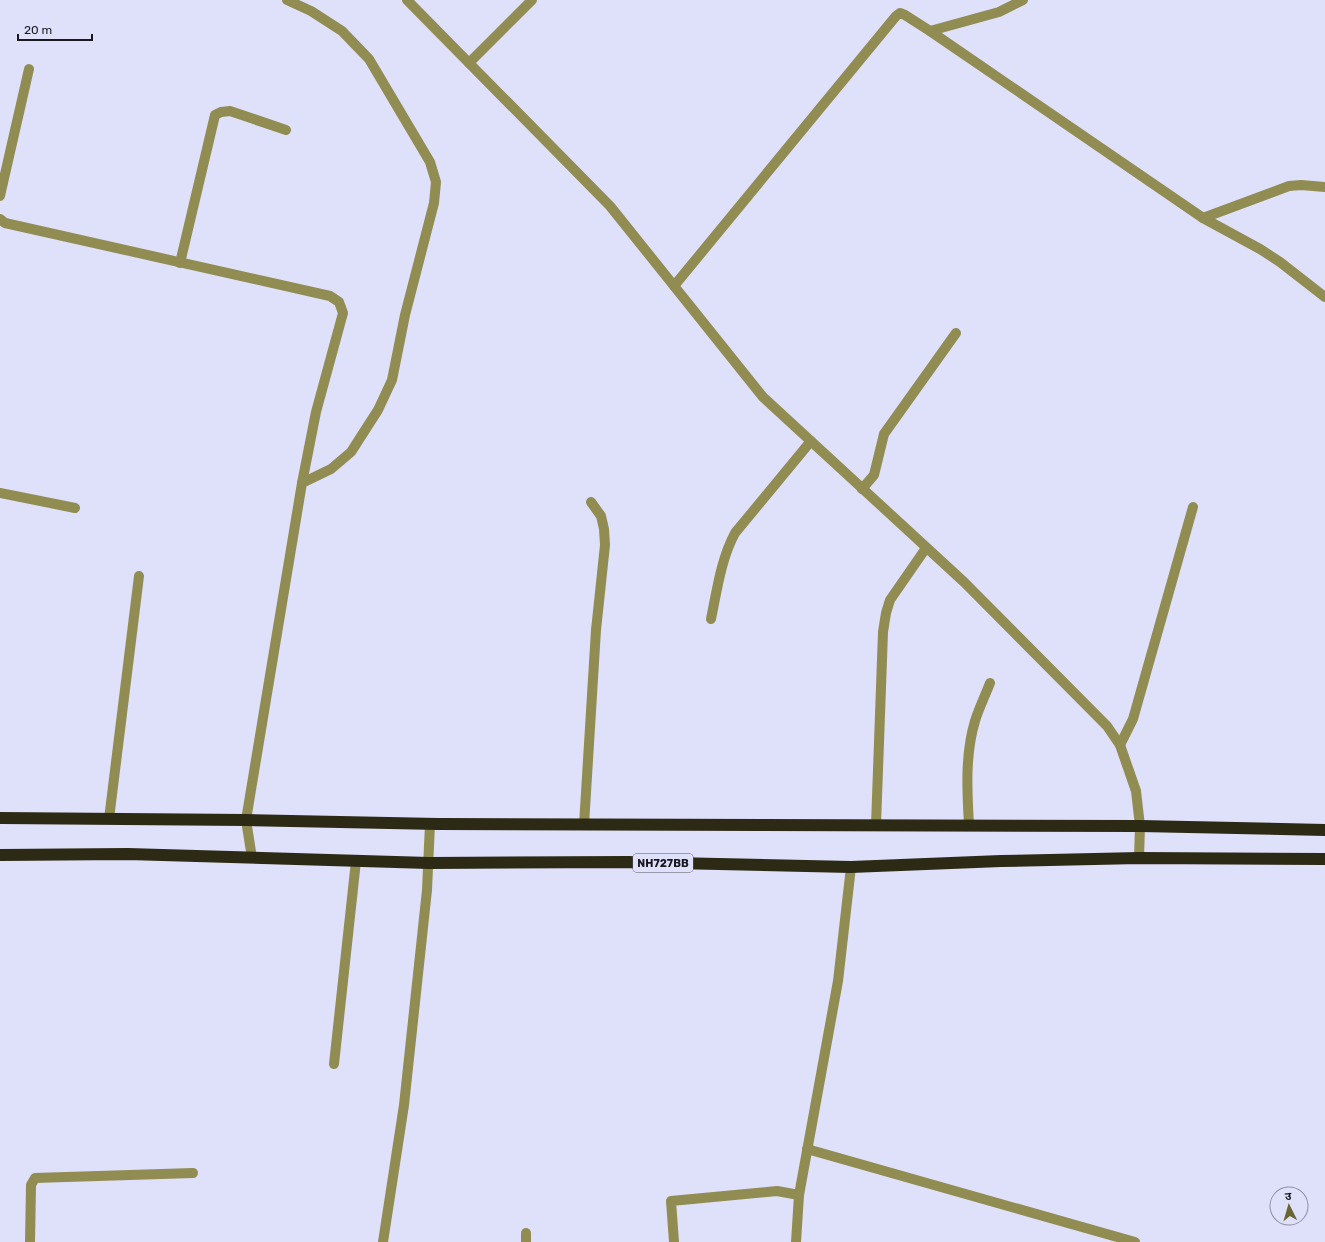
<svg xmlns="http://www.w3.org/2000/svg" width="1325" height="1242" font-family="Rubik,'Noto Sans Devanagari',sans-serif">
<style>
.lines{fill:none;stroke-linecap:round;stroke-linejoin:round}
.minor{stroke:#918c52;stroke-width:10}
.highway{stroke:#2c2a15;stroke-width:12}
.labels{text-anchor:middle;stroke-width:4;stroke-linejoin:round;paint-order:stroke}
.shield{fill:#dfe1fa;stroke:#545462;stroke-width:1}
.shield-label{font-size:11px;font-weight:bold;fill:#181821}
</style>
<rect width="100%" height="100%" fill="#dfe1fa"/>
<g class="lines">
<g class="minor">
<polyline points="287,0 311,11 342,31 369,59 430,162 436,182 434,203 405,315 392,380 378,410 351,452 331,469 302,483"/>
<polyline points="407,0 610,206 763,397 964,582 1107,726 1120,745 1136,791 1140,826 1139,858"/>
<polyline points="930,31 999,12 1023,0"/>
<polyline points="469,63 532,0"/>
<polyline points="0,196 29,69"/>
<polyline points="1203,218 1289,186 1301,185 1325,187"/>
<polyline points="0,219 5,223 330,296 339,302 343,313 316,412 302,483 246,820 252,858"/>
<polyline points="180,263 215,115 221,112 230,111 286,130"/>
<polyline points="674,286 896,16 900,13 905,15 930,31 1203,218 1260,249 1280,262 1325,297"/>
<polyline points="862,489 874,475 884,434 956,333"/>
<polyline points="0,493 75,508"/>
<path d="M711,619C717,590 721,559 735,533L811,441"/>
<polyline points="1120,745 1133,719 1193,507"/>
<polyline points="109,819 139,576"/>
<polyline points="584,825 596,630 605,545 604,529 601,516 591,502"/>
<polyline points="876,825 883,632 886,613 890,600 926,548"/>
<path d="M969,825C967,791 965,754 975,721C979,708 985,696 990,683"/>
<polyline points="334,1064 356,861"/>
<polyline points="807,1149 1135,1242"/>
<polyline points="526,1233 526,1242"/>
<polyline points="30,1242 31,1185 35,1178 193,1173"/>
<polyline points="383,1242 404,1105 427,890 430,824"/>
<polyline points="674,1242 671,1201 777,1191 799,1195"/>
<polyline points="796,1242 799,1195 838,981 851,867"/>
</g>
<g class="highway">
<polyline points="0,818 246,820 438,824 1140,826 1325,830"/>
<polyline points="0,855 128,854 429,863 628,862 851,867 1001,861 1139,858 1325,859"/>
</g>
</g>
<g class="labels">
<rect class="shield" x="633" y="854" width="60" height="18" rx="3"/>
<g class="shield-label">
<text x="663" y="867">NH727BB</text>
</g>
</g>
<g transform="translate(1289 1206) rotate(355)"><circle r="19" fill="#dfe1fa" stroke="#8f91a3"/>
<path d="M0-3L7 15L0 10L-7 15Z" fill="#696431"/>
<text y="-6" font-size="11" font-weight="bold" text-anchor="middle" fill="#181821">उ</text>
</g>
<path d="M18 34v6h74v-6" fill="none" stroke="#181821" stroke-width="2"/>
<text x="24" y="34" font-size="12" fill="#181821" stroke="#dfe1fa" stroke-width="3" paint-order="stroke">20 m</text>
</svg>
